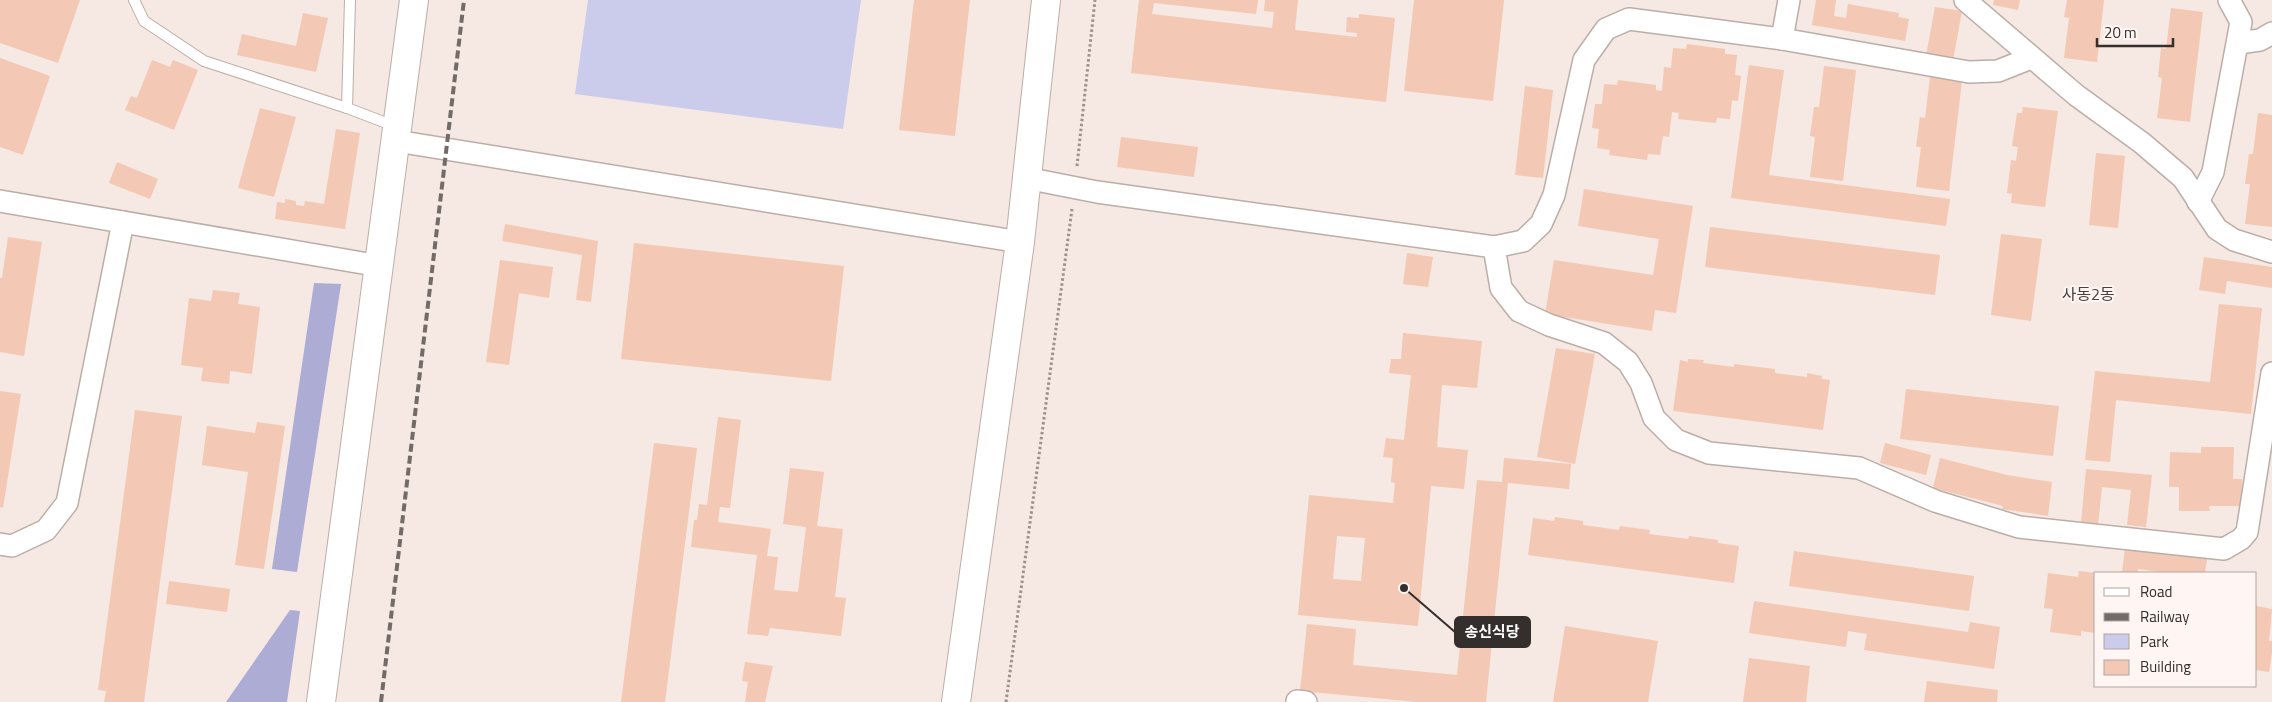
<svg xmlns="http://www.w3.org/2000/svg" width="2272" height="702" font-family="'Titillium Web','Noto Sans KR',sans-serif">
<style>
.green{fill:#cbcbeb}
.forest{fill:#acacd4}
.building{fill:#f3c8b4;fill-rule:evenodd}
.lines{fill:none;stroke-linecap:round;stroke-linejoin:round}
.lane-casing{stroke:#bbaea8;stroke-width:12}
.street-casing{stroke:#bbaea8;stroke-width:24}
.secondary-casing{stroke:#bbaea8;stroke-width:30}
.path{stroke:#9b918d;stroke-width:3;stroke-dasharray:2.5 2.5;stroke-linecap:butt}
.lane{stroke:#fff;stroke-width:10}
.street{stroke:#fff;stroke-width:21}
.secondary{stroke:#fff;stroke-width:28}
.rail{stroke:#736b67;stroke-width:4;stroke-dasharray:8 4;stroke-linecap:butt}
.labels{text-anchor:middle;stroke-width:4;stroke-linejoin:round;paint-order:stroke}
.quarter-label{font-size:16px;fill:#4c413c;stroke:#fff6f3}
.leader{fill:none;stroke:#342e2c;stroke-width:2}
.callout-dot{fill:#342e2c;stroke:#fff6f3;stroke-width:2}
.callout{fill:#342e2c;stroke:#342e2c;stroke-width:2}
.callout-label{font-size:15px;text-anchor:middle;font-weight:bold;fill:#fff}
</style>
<rect width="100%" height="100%" fill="#f6e8e2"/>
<polygon class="green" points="588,0 861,0 843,129 575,94"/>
<g class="forest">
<polygon points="314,283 341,284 297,572 272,569"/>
<polygon points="290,610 300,611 287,702 226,702"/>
</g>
<g class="building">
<polygon points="0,0 80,0 58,63 0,43"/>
<polygon points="914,0 970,0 955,136 899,130"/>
<polygon points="1139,0 1258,0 1256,14 1154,3 1152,14 1272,28 1274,12 1264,11 1265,0 1298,0 1295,30 1357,37 1357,33 1346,32 1347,17 1359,18 1359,14 1395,18 1386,102 1131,73"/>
<polygon points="1414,0 1504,0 1493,101 1404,91"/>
<polygon points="1816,0 1836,0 1834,16 1846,18 1848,4 1899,13 1898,17 1909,19 1905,41 1812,25"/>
<polygon points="1994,0 2020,0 2018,10 1993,5"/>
<polygon points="2067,0 2104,0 2097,62 2064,58 2069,18 2064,17"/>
<polygon points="1935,7 1962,11 1953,60 1926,56"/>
<polygon points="2171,8 2203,12 2190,122 2157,118 2162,78 2158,77 2161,48 2166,49"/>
<polygon points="303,13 328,18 316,72 237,55 242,34 296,46"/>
<polygon points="1687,44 1725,49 1725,54 1737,55 1735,75 1741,76 1738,101 1732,100 1730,119 1717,118 1716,123 1678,119 1679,113 1672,112 1669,137 1663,136 1660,155 1648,154 1647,160 1609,155 1610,150 1597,148 1599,129 1592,128 1595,104 1602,104 1604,84 1617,85 1618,80 1656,85 1656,90 1662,91 1664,67 1671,68 1673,48 1686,49"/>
<polygon points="0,58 50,76 23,155 0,147"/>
<polygon points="152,60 170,67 173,60 198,70 174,130 125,110 131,96 137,98"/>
<polygon points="1749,65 1784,70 1769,175 1950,199 1946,226 1731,198"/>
<polygon points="1824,66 1856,70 1843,181 1810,177 1815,137 1810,136 1814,107 1819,107"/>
<polygon points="1930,77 1962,81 1949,191 1916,187 1921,147 1916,147 1920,117 1925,118"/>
<polygon points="1525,86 1553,90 1543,178 1515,175"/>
<polygon points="2023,107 2058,111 2045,207 2011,203 2012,194 2007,193 2011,160 2016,161 2018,147 2012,146 2017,113 2022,113"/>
<polygon points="260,108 296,117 274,197 238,188"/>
<polygon points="2258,113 2272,115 2272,227 2245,224 2250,184 2245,184 2249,154 2253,154"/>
<polygon points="336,129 360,133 345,229 275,219 277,202 285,203 285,199 296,201 296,205 304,206 305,201 324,204"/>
<polygon points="1121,137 1198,147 1194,177 1117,167"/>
<polygon points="2096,153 2125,156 2118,228 2089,225"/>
<polygon points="117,162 158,179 150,199 109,183"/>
<polygon points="1584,189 1693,206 1676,313 1655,310 1652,331 1545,314 1554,260 1653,275 1659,239 1578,226"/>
<polygon points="505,224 598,241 591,302 576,300 582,255 502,241"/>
<polygon points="1710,227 1940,255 1935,295 1705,267"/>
<polygon points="2001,234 2042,239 2031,321 1991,315"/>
<polygon points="8,237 42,242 24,356 0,352 0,278 2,278"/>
<polygon points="634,243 844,266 831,381 621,359"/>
<polygon points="1407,253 1433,257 1428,287 1403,284"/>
<polygon points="2204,257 2272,267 2272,288 2227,281 2225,294 2199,290"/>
<polygon points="500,260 553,267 549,298 519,293 509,365 486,362"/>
<polygon points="213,290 240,293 238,304 260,307 252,374 230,371 229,384 201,381 203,368 181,365 189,298 211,301"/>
<polygon points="2219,304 2262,308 2251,414 2116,400 2110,462 2085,460 2095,371 2210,382"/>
<path d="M1403,333L1482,341L1477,388L1442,385L1437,447L1468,450L1464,489L1431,486L1418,626L1298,615L1309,495L1393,503L1395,483L1391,482L1393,458L1383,457L1386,438L1404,440L1411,375L1389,373L1391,359H1401ZM1337,536L1365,538L1361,581L1333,579Z"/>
<polygon points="1556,348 1595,354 1575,464 1537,457"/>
<polygon points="1688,359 1704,360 1703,363 1734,367 1734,364 1775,369 1775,373 1807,377 1807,373 1822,376 1822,379 1830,380 1823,430 1673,411 1680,360 1688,362"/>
<polygon points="1906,389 2059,406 2053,456 1900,439"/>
<polygon points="0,391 21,394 3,508 0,507"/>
<polygon points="135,410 182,416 144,702 104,702 106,691 98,690"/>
<polygon points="718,417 741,420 730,508 720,507 718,522 771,529 767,556 778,557 774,590 798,592 806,527 783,524 790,468 824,472 817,526 843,529 835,597 846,598 841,636 770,628 768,636 747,634 757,555 691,547 694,520 697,520 699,504 707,505"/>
<polygon points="257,422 285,426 264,569 235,565 248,472 202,465 207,426 255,433"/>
<polygon points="654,443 697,448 665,702 621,702"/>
<polygon points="1885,443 1931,455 1926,475 1880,463"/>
<polygon points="2201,447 2234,447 2233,479 2242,479 2242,506 2209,506 2210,511 2179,511 2179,487 2169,487 2170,452 2201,453"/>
<polygon points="1504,458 1571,464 1569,489 1508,483 1486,702 1417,702 1300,691 1307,624 1356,629 1353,665 1457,675 1477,480 1502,482"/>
<polygon points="1940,458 2007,475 2052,482 2048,516 2002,509 2003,506 1933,488"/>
<polygon points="2086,469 2152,475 2146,527 2127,525 2131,490 2102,487 2098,525 2081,523"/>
<polygon points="1555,517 1583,521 1583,525 1619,530 1620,526 1650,530 1649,534 1688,539 1689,536 1718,540 1718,543 1739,546 1734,583 1528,555 1533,518 1554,521"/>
<polygon points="2125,548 2207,559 2205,573 2169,573 2138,569 2138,573 2122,573"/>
<polygon points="1794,551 1974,576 1969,611 1789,586"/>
<polygon points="2079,571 2096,573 2096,633 2081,631 2081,636 2050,632 2053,609 2044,608 2048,573 2078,577"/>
<polygon points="169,581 230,589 227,612 166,604"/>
<polygon points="1754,601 1968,632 1970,622 2000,627 1994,669 1864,650 1867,634 1848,631 1846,647 1749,633"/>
<polygon points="2256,606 2272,609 2269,641 2272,641 2272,653 2269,672 2256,670"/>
<polygon points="1565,626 1658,641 1648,702 1553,702"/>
<polygon points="1749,658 1810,666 1806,702 1743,702"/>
<polygon points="745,662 773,666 765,702 745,702 748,682 742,681"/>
<polygon points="1927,681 1998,690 1997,702 1924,702"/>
</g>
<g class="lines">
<g class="lane-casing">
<g id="lane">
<polyline points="134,0 144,21 204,61 347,108 397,127"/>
<polyline points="347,108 350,0"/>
</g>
</g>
<g class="street-casing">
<g id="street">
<polyline points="1965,0 2076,95 2142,143 2183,178 2217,229 2234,240 2272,252"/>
<polyline points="1782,39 1789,0"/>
<polyline points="2238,43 2260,40 2272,33"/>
<polyline points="396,141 1020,242"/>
<polyline points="1026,178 1097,192 1494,247 1501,288 1519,311 1549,325 1604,343 1628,362 1641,383 1654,418 1676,440 1709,453 1859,468 1935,501 2019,527 2224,549 2241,539 2247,532 2272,373"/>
<polyline points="0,201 380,266"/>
<polyline points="2198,202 2213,172 2241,22 2229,0"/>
<polyline points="1494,247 1523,241 1541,224 1554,195 1584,60 1606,29 1629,19 1782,39 1969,72 1998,71 2031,58"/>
<polyline points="0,544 12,546 46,530 67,503 123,222"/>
<polyline points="1297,701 1306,702"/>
</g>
</g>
<g class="secondary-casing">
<g id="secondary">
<polyline points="321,702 414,0"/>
<polyline points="956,702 1020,242 1046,0"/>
</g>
</g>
<g class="path">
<polyline points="1077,166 1095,0"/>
<polyline points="1006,702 1072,209"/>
</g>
<use href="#lane" class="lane"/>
<use href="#street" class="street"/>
<use href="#secondary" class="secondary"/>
<polyline class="rail" points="381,702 464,0"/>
</g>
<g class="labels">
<g class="quarter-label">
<text x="2088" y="300">사동2동</text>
</g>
</g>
<path class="leader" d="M1404 588L1455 632"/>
<circle class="callout-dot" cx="1404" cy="588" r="5"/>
<rect class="callout" x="1455" y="617" width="75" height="30" rx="5"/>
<g class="callout-label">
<text x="1492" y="637">송신식당</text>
</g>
<rect x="2094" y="572" width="162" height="115" fill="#fff6f3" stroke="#aea6a3"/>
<rect x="2104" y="588" width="25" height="8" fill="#ffffff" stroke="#aea6a3"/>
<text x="2140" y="597" font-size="15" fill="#342e2c">Road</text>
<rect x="2104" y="613" width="25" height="8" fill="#736b67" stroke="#aea6a3"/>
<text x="2140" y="622" font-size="15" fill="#342e2c">Railway</text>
<rect x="2104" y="634" width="25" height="15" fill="#cbcbeb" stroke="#aea6a3"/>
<text x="2140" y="647" font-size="15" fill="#342e2c">Park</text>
<rect x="2104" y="660" width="25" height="15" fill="#f3c8b4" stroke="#aea6a3"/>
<text x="2140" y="672" font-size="15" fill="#342e2c">Building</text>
<path d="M2097 38v8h76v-8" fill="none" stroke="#342e2c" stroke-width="2.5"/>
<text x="2104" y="38" font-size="15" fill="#342e2c" stroke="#fff6f3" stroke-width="4" paint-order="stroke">20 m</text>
</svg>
